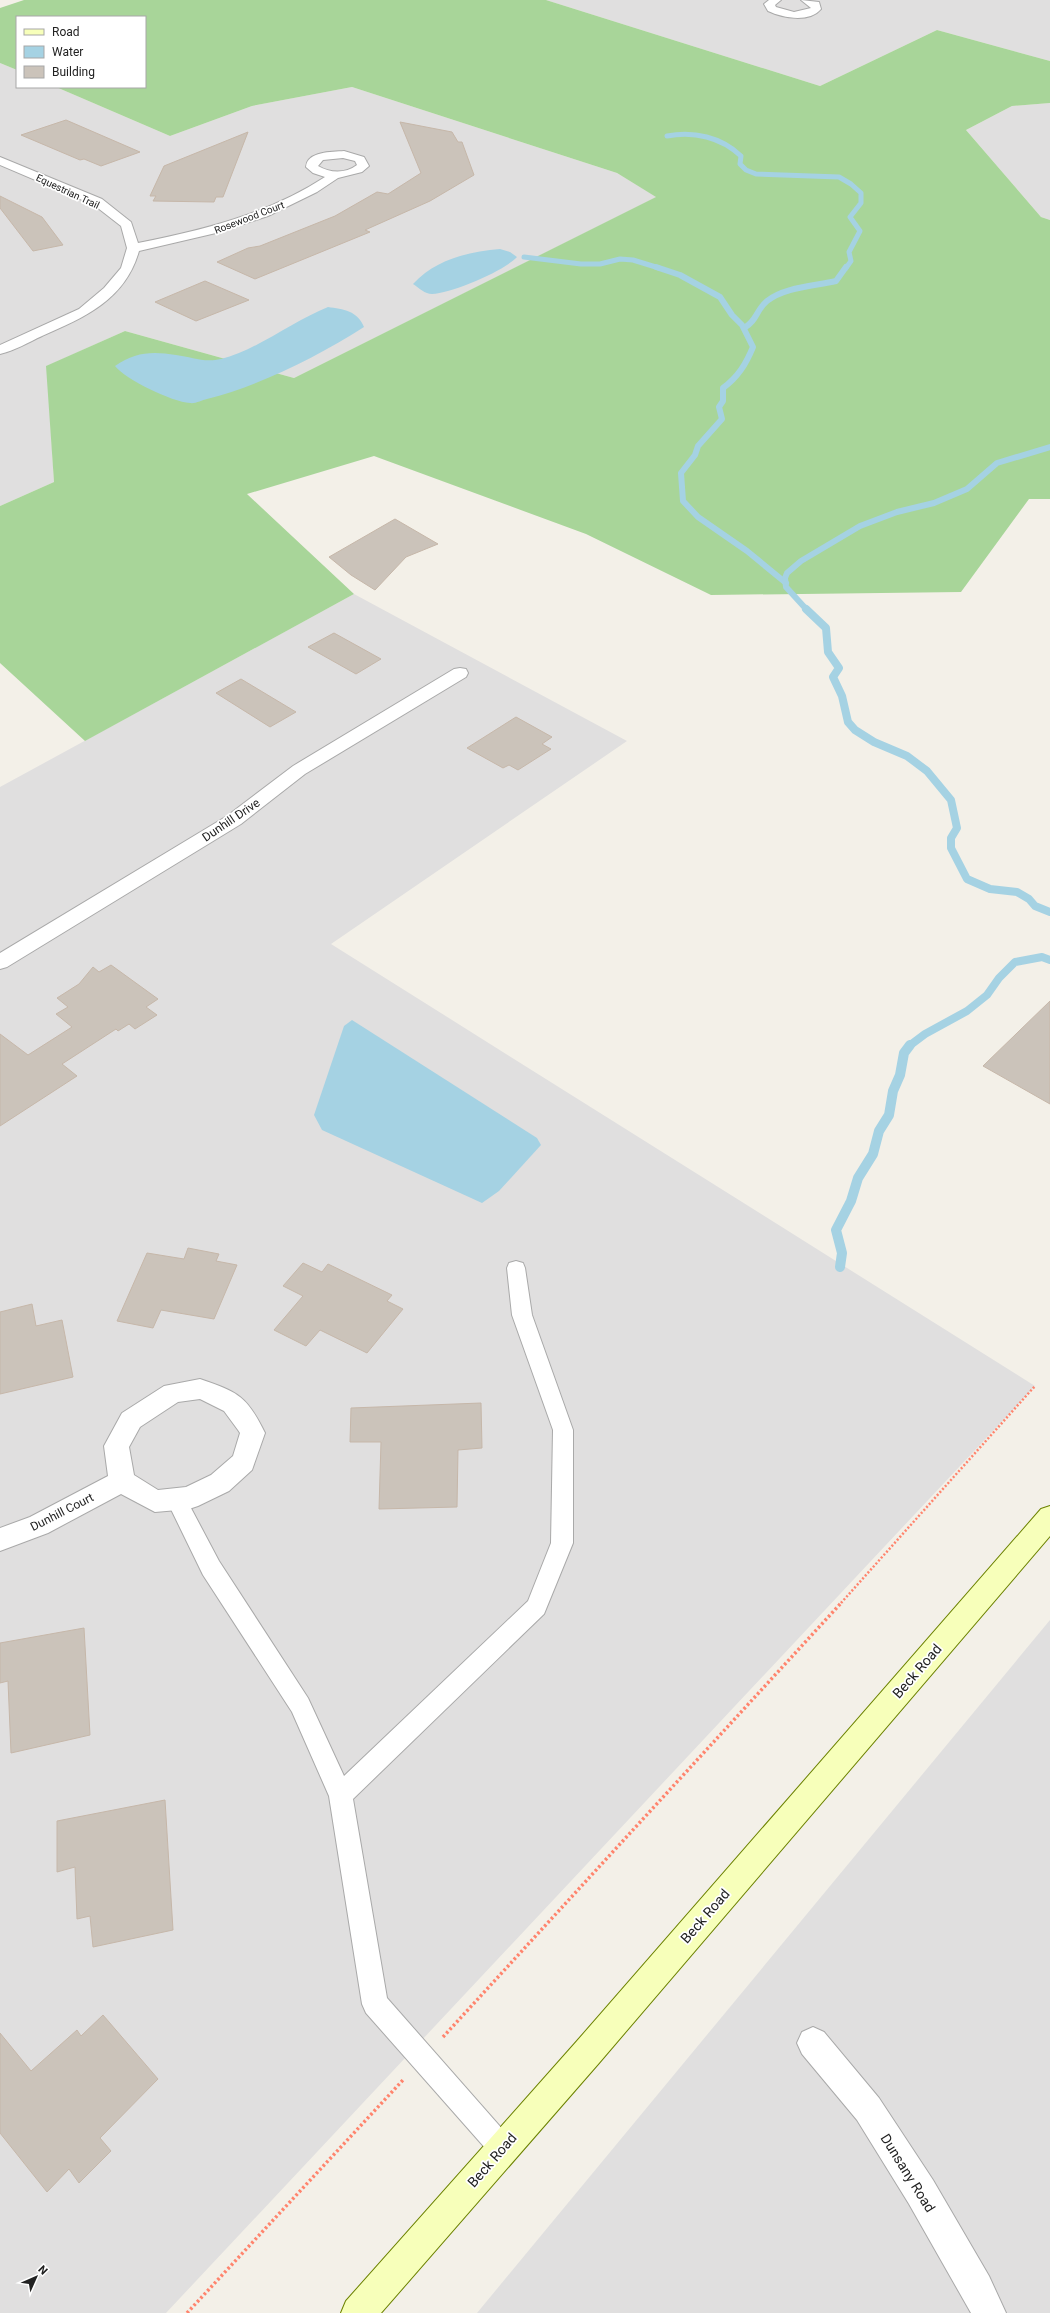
<svg xmlns="http://www.w3.org/2000/svg" width="1050" height="2313" font-family="Roboto,sans-serif">
<style>
.residential{fill:#e0dfdf}
.forest{fill:#a8d599}
.water{fill:#a5d2e3}
.lines{fill:none;stroke-linecap:round;stroke-linejoin:round}
.stream-far3{stroke:#a5d2e3;stroke-width:5}
.stream-far2{stroke:#a5d2e3;stroke-width:6}
.stream-far1{stroke:#a5d2e3;stroke-width:8}
.stream{stroke:#a5d2e3;stroke-width:10}
.building{fill:#cbc3ba;stroke:#c6b7a9}
.service-casing{stroke:#a9a9a9;stroke-width:2}
.minor-casing{stroke:#a9a9a9;stroke-width:2}
.secondary-casing{stroke:#6c8200;stroke-width:2}
.path-far1{stroke:#ff846d;stroke-width:2.5;stroke-dasharray:2 2;stroke-linecap:butt}
.path{stroke:#ff846d;stroke-width:3.5;stroke-dasharray:2.5 2.5;stroke-linecap:butt}
.service{fill:#fff;fill-rule:evenodd}
.minor{fill:#fff;fill-rule:evenodd}
.secondary{fill:#f7ffba;fill-rule:evenodd}
.labels{text-anchor:middle;stroke-width:3.5;stroke-linejoin:round;paint-order:stroke}
.far-street-label{font-size:10px;fill:#222;stroke:#fff}
.street-label{font-size:12px;fill:#222;stroke:#fff}
.near-street-label{font-size:14px;fill:#222;stroke:#fff}
</style>
<rect width="100%" height="100%" fill="#f3f0e8"/>
<g class="residential">
<polygon points="546,0 1050,0 1050,61 937,30 820,86"/>
<polygon points="0,63 17,70 17,87 56,87 170,136 252,106 352,87 617,173 657,197 294,378 125,331 47,366 54,482 0,506"/>
<polygon points="1050,103 1050,220 1041,217 966,130 1012,106"/>
<polygon points="354,594 627,741 331,944 1035,1386 166,2313 0,2313 0,787"/>
<polygon points="1050,1620 1050,2313 477,2313"/>
</g>
<polygon class="forest" points="24,0 546,0 820,86 937,30 1050,61 1050,103 1012,106 966,130 1041,217 1050,220 1050,499 1029,499 961,592 711,595 586,534 374,456 247,494 354,594 85,741 0,663 0,506 54,482 46,366 125,331 294,378 656,197 617,173 352,87 252,106 170,136 56,87 145,87 145,17 17,17 17,70 0,63 0,8"/>
<g class="water">
<path d="M500,249L510,252L517,257C504,271 452,293 432,294C425,294 419,288 413,284C436,259 468,252 500,249Z"/>
<path d="M328,307C343,309 358,311 364,327C317,357 261,385 207,399C202,400 195,404 190,403C172,402 125,379 115,366C135,352 152,351 176,355C192,357 204,363 221,359C255,351 293,321 328,307Z"/>
<polygon points="352,1020 537,1138 541,1145 499,1191 482,1203 322,1130 314,1115 344,1026"/>
</g>
<g class="lines">
<g class="stream-far3">
<path d="M667,136C694,131 721,137 741,156L740,164L746,170L756,174L839,177L851,184L861,193V203L850,217L860,231L849,252L851,261L846,268"/>
<polyline points="524,257 581,264 600,264 620,259 633,260 659,268"/>
</g>
<g class="stream-far2">
<path d="M656,267L680,275L720,297L732,315L742,325L753,347C746,364 738,377 723,388V401L719,407L722,419L698,446L695,455L681,473L683,501L698,517L747,551L786,583"/>
<path d="M744,328C757,321 756,310 767,301C784,287 815,286 836,281L846,267"/>
<polyline points="807,610 786,587 785,578 787,573 801,561 860,526 897,512 934,503 967,489 997,463 1050,447"/>
</g>
<g class="stream-far1">
<polyline points="806,609 826,628 828,652 839,668 833,677 842,696 848,722 855,730 874,742 907,756 927,771 951,800 957,828 951,838 951,848 967,879 990,889 1017,892 1029,899 1035,906 1050,912"/>
<polyline points="909,1046 925,1034 967,1011 987,995 999,978 1015,962 1042,957 1050,960"/>
</g>
<polyline class="stream" points="840,1267 842,1253 836,1230 851,1201 858,1178 873,1154 879,1131 889,1115 893,1091 900,1075 904,1053 910,1045"/>
</g>
<g class="building">
<polygon points="66,120 140,152 101,166 84,159 80,160 21,135"/>
<polygon points="400,122 452,132 458,142 462,142 474,175 430,201 365,230 370,232 255,279 217,262 248,248 260,246 335,216 377,192 388,194 421,173"/>
<polygon points="248,132 223,197 216,197 214,202 153,201 156,196 150,196 164,166"/>
<polygon points="0,196 42,217 63,245 33,251 0,208"/>
<polygon points="205,281 249,300 196,321 155,302"/>
<polygon points="395,519 438,544 406,557 375,590 351,575 329,557"/>
<polygon points="334,633 381,659 356,674 308,647"/>
<polygon points="241,679 296,712 270,727 216,693"/>
<polygon points="516,717 552,737 542,744 551,749 518,770 509,765 503,768 467,748"/>
<polygon points="111,965 158,999 146,1007 157,1015 135,1029 129,1024 118,1031 116,1029 62,1064 77,1076 0,1126 0,1034 28,1055 72,1027 56,1014 68,1007 57,998 79,984 93,967 99,972"/>
<polygon points="1050,1001 1050,1104 983,1066"/>
<polygon points="188,1248 219,1254 216,1261 237,1265 214,1319 161,1310 153,1328 117,1321 147,1253 184,1259"/>
<polygon points="303,1263 322,1272 328,1264 392,1295 387,1301 403,1309 367,1353 320,1330 306,1346 274,1330 303,1296 283,1286"/>
<polygon points="32,1304 36,1326 62,1320 73,1377 0,1394 0,1312"/>
<polygon points="481,1403 482,1448 458,1450 457,1507 379,1509 381,1442 350,1442 351,1408"/>
<polygon points="84,1628 90,1735 11,1753 8,1681 0,1683 0,1643"/>
<polygon points="165,1800 173,1930 93,1947 90,1916 77,1919 75,1867 57,1872 57,1821"/>
<polygon points="103,2015 158,2079 100,2138 111,2151 79,2183 69,2169 47,2192 0,2133 0,2033 31,2071 77,2030 81,2036"/>
</g>
<g class="lines">
<g class="service-casing">
<polygon id="service" points="516,1261 523,1263 525,1268 532,1315 573,1430 573,1543 544,1614 353,1799 387,1998 512,2140 516,2149 512,2158 503,2162 494,2158 366,2013 362,2004 329,1796 292,1712 203,1575 166,1499 169,1493 176,1490 183,1493 219,1561 308,1698 344,1776 528,1601 551,1543 553,1430 512,1315 507,1268 509,1263"/>
</g>
<g class="minor-casing">
<g id="minor">
<path d="M769,0H781L775,5L776,7L794,12L811,8L801,0L819,2L821,9C809,23 783,18 768,11L764,4Z"/>
<path d="M344,151L364,157L369,166L362,172L338,178L317,192L268,216L216,233L139,251C125,300 85,317 42,336C29,342 14,351 0,354V345L79,309L104,288L121,268L127,248L121,226L94,205L0,165V157L102,199L131,222L138,243C204,230 268,214 325,177L313,173L306,167C307,151 332,152 344,151ZM343,158L355,161L357,165C345,174 330,173 318,166L323,160Z"/>
<polygon points="460,668 466,669 468,673 466,677 305,774 241,824 7,967 0,969 0,953 227,816 293,766 454,669"/>
<path d="M200,1379C238,1392 247,1396 265,1433L252,1470L229,1491L198,1506L189,1509L155,1512L121,1494L48,1533L0,1551V1528L30,1517L108,1476L104,1446L122,1413L164,1386ZM200,1399L224,1411L238,1430L240,1433L233,1456L211,1475L186,1487L158,1490L134,1475L129,1447L140,1427L178,1402Z"/>
<polygon points="813,2027 824,2032 879,2098 933,2180 989,2276 1006,2313 971,2313 909,2204 857,2120 802,2054 797,2043 802,2032"/>
</g>
</g>
<g class="secondary-casing">
<polygon id="secondary" points="1050,1506 1050,1536 599,2063 381,2313 341,2313 346,2301 577,2041 1041,1509"/>
</g>
<polyline class="path-far1" points="841,1603 1035,1386"/>
<g class="path">
<polyline points="443,2037 842,1602"/>
<polyline points="187,2313 403,2080"/>
</g>
<use href="#service" class="service"/>
<use href="#minor" class="minor"/>
<use href="#secondary" class="secondary"/>
</g>
<g class="labels">
<g class="far-street-label">
<text transform="translate(68 191) rotate(25)" y="4">Equestrian Trail</text>
<text transform="translate(249 217) rotate(-21)" y="4">Rosewood Court</text>
</g>
<g class="street-label">
<text transform="translate(231 820) rotate(-34)" y="4">Dunhill Drive</text>
<text transform="translate(62 1512) rotate(-27)" y="4">Dunhill Court</text>
</g>
<g class="near-street-label">
<text transform="translate(917 1671) rotate(-49)" y="5">Beck Road</text>
<text transform="translate(705 1916) rotate(-49)" y="5">Beck Road</text>
<text transform="translate(492 2160) rotate(-49)" y="5">Beck Road</text>
<text transform="translate(908 2173) rotate(58)" y="5">Dunsany Road</text>
</g>
</g>
<rect x="16" y="16" width="130" height="72" fill="#ffffff" stroke="#a7a7a7"/>
<rect x="24" y="29" width="20" height="6" fill="#f7ffba" stroke="#a7a7a7"/>
<text x="52" y="36" font-size="12" fill="#222222">Road</text>
<rect x="24" y="46" width="20" height="12" fill="#a5d2e3" stroke="#a7a7a7"/>
<text x="52" y="56" font-size="12" fill="#222222">Water</text>
<rect x="24" y="66" width="20" height="12" fill="#cbc3ba" stroke="#a7a7a7"/>
<text x="52" y="76" font-size="12" fill="#222222">Building</text>
<g transform="translate(36 2277) rotate(45)" stroke="#ffffff" stroke-width="3" paint-order="stroke">
<path d="M0-3L7 15L0 10L-7 15Z" fill="#222222"/>
<text y="-6" font-size="11" font-weight="bold" text-anchor="middle" fill="#222222">N</text>
</g>
</svg>
